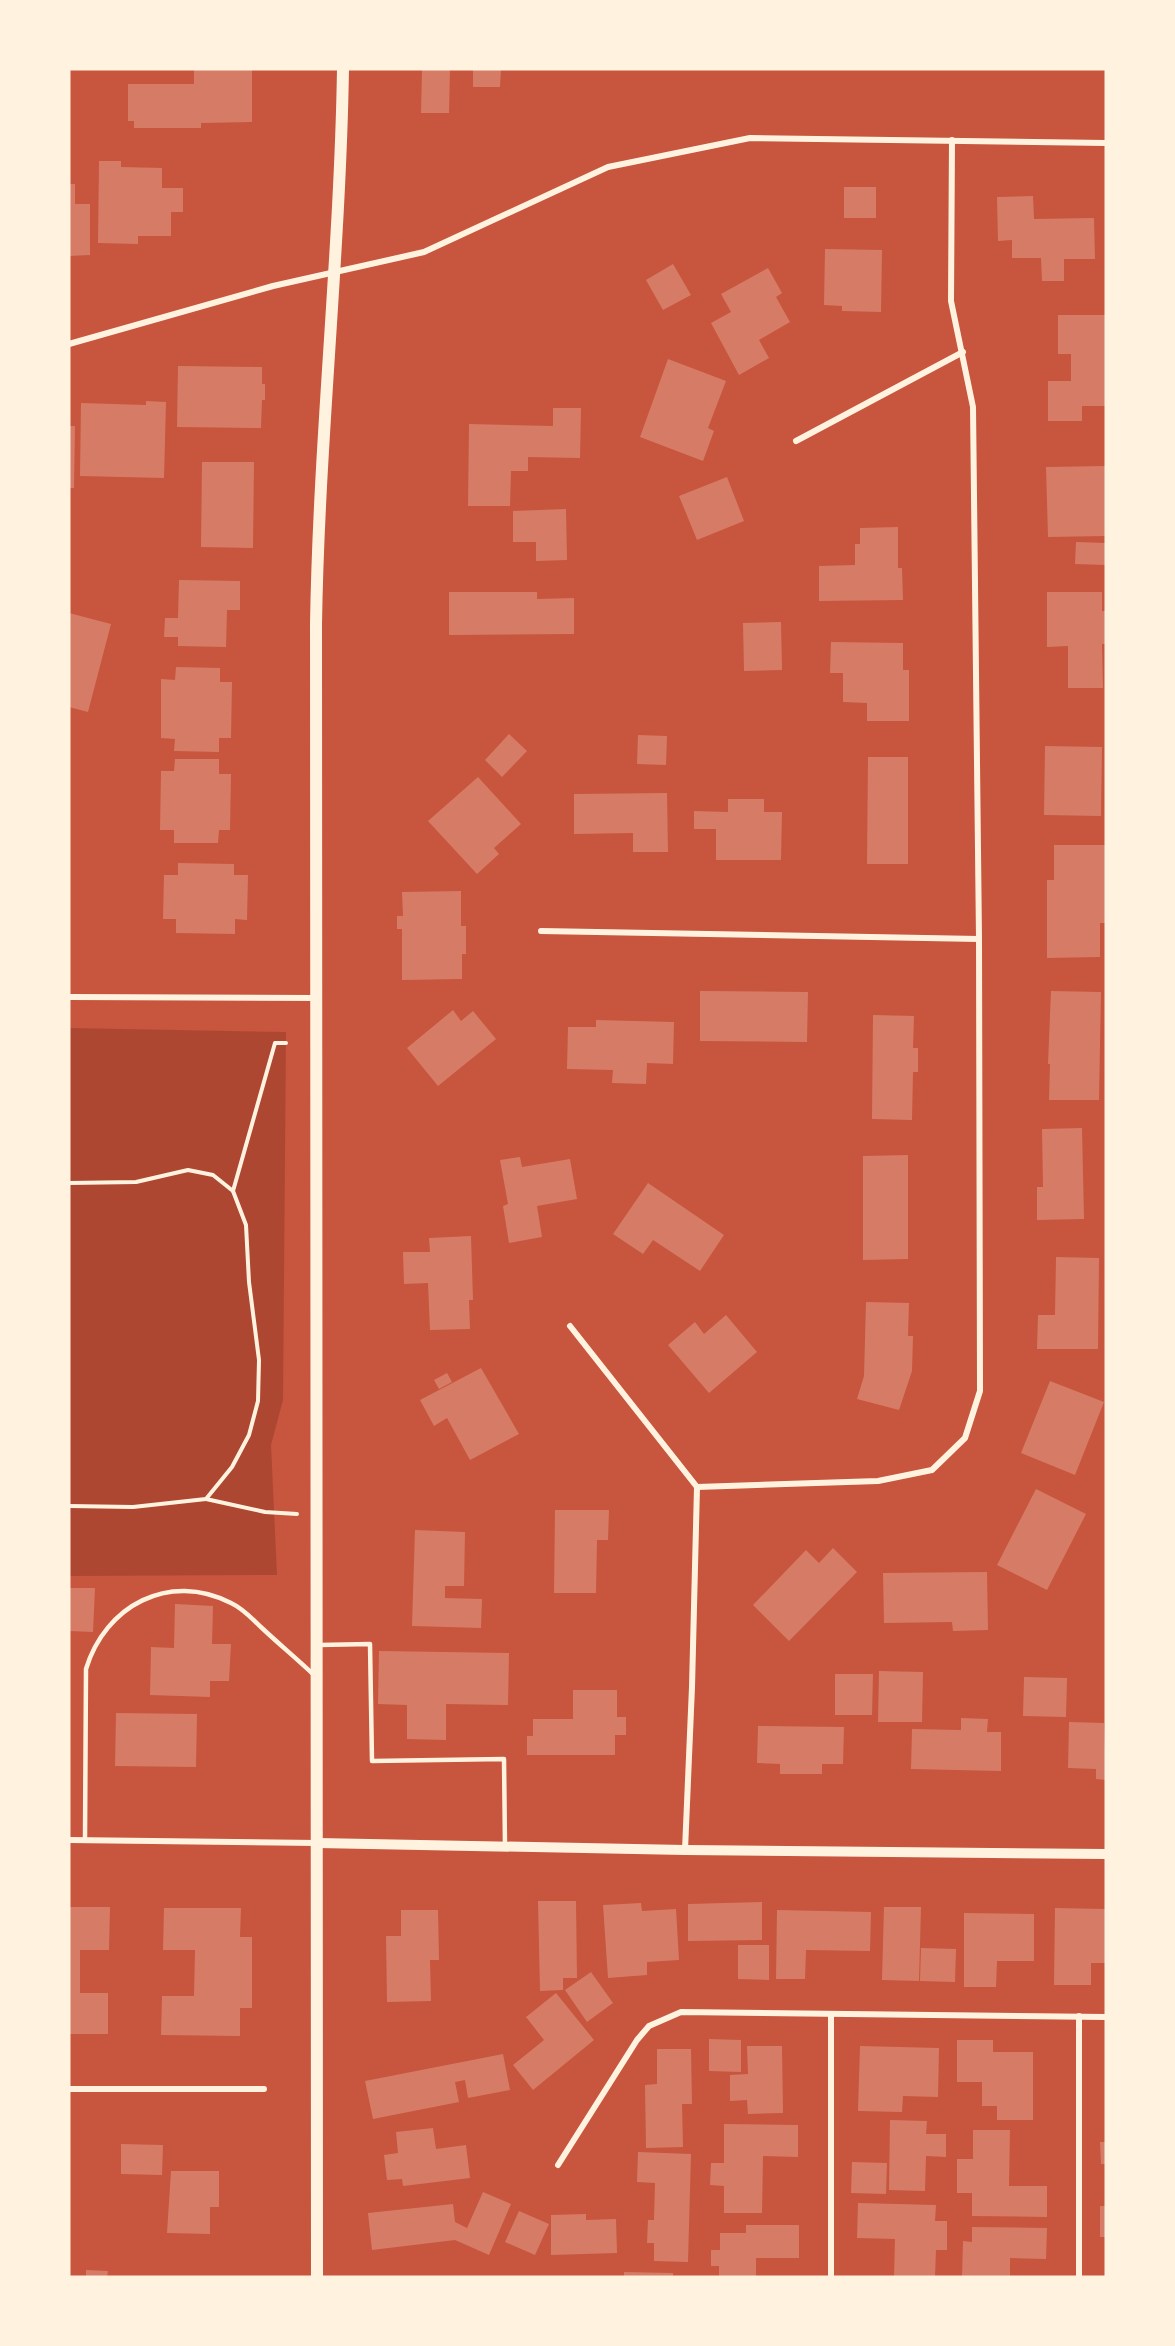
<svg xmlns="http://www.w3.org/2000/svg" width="1175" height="2346" font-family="Arial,sans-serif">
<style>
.green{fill:#ae4732}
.building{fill:#d67c66}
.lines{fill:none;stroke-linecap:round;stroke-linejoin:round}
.path{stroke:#fff3e0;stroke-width:4}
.service{stroke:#fff3e0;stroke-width:4.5}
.minor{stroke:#fff3e0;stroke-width:6}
.tertiary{stroke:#fff3e0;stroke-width:10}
.secondary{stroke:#fff3e0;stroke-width:12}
</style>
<rect width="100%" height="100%" fill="#c8553d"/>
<polygon class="green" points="69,1028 286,1032 283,1400 271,1445 277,1575 69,1576"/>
<g class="building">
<polygon points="252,69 252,122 201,123 201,128 134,128 134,121 128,121 128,84 194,84 194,70"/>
<polygon points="422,69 450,69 449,113 421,113"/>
<polygon points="473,69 501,69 500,87 473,87"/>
<polygon points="99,161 121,161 121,167 162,168 162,188 183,188 183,212 171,212 171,236 138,236 138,244 98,243"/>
<polygon points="69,184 75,184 75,204 90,204 90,255 69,256"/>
<rect x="844" y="187" width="32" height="31"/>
<polygon points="1033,196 1034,219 1094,218 1095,259 1064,259 1064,281 1042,281 1041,258 1012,258 1012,240 998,241 997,197"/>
<polygon points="825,249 882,250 881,312 842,311 842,306 824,305"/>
<polygon points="673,264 691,295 663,310 646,280"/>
<polygon points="768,268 782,293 776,297 790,322 759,340 769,358 739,375 711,323 731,312 721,294"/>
<polygon points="1058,315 1106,315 1106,406 1082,406 1082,421 1048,421 1048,381 1071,381 1071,354 1058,354"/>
<polygon points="668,359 726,381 708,428 714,431 703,461 640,437"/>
<polygon points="178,366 262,367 262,384 265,384 265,400 262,400 261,428 177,427"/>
<polygon points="146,401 166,402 164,478 80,476 81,403 146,405"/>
<polygon points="553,408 581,408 580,458 528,457 528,471 511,471 510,506 468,506 469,424 553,426"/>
<polygon points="69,426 75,426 74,488 69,488"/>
<polygon points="202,462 254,462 253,548 201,547"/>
<polygon points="1106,466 1106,536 1048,537 1046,467"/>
<polygon points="727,477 744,521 697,540 679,496"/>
<polygon points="566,509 567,560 536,561 536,542 513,542 513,511"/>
<polygon points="898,527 898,568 902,568 903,600 819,601 819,566 855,565 855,544 860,544 860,528"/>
<polygon points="1076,542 1106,543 1106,565 1075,564"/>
<polygon points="179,580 240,581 240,610 227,610 226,647 178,646 178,637 164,637 165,618 178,618"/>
<polygon points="449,592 537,592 537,599 574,598 574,634 449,635"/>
<polygon points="1047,592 1102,592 1102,611 1106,611 1106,644 1102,644 1103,688 1068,688 1068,646 1047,647"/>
<polygon points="69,613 111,624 88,712 69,707"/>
<polygon points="781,622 782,670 744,671 743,623"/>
<polygon points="831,642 903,643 903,670 909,670 909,721 867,721 867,703 843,702 843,673 830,673"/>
<polygon points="176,667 220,668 220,682 232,682 231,738 219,738 219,752 174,751 175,739 161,738 161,679 175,680"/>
<polygon points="509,734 527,751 502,777 485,760"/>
<polygon points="638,735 667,736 666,765 637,764"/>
<polygon points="1045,746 1102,747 1101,816 1044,815"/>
<polygon points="868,757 908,757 908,864 867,864"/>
<polygon points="175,759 219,759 219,774 231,774 230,830 219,830 218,843 174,843 174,830 160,830 161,771 174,771"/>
<polygon points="478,777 521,824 494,848 499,854 477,874 428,821"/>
<polygon points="667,793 668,852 633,852 633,833 574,834 574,794"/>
<polygon points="728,799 764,799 764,812 782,812 781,860 716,860 716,829 694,829 694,811 728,812"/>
<polygon points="1054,845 1106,845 1106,923 1100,923 1100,957 1047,958 1047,880 1054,880"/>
<polygon points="178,863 234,864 234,875 248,875 247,920 235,919 235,934 176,933 176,919 163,919 164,875 178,875"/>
<polygon points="461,891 461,926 466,926 466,954 462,954 462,979 402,980 402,929 397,929 397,916 403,916 402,892"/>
<polygon points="700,991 808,992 807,1042 700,1041"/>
<polygon points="1051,991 1101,992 1099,1100 1049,1100 1050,1064 1048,1064"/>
<polygon points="453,1010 461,1021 473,1011 496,1039 438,1086 407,1048"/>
<polygon points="873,1015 914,1016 913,1048 918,1048 918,1072 913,1072 912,1120 872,1119"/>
<polygon points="596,1020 674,1022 673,1064 647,1063 646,1084 612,1083 613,1070 567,1069 568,1027 596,1027"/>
<polygon points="1082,1128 1084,1219 1037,1220 1037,1187 1043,1187 1042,1129"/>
<polygon points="908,1155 908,1259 863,1260 863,1156"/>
<polygon points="520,1157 522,1167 570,1159 577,1199 537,1206 542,1237 509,1243 503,1206 508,1204 500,1160"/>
<polygon points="648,1183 724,1235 700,1271 653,1240 643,1254 613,1234"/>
<polygon points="471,1236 473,1300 469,1300 470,1329 430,1330 428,1283 404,1284 403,1252 430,1252 429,1238"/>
<polygon points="1056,1257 1099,1258 1098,1349 1037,1349 1038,1315 1055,1315"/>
<polygon points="866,1302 909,1303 908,1336 913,1336 912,1371 899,1410 857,1399 864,1376"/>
<polygon points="726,1315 757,1352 709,1393 668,1345 695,1322 704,1334"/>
<polygon points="481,1368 519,1434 470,1460 447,1418 434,1426 420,1400"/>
<polygon points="447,1373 452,1382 439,1389 434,1380"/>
<polygon points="1050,1381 1104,1402 1075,1475 1021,1453"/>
<polygon points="1036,1489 1086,1514 1047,1590 997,1565"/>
<polygon points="555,1510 609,1510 608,1540 597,1540 596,1593 554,1593"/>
<polygon points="415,1530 465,1532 464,1586 445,1586 445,1598 482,1599 481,1628 412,1626"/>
<polygon points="833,1548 857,1572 789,1641 753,1605 806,1550 819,1563"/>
<polygon points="987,1572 988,1630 953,1631 952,1622 884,1623 883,1573"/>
<polygon points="70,1588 95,1588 93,1632 69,1631"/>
<polygon points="175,1604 213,1606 212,1644 231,1644 229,1681 210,1681 210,1697 150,1695 151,1647 174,1648"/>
<polygon points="379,1651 509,1653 508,1705 446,1704 446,1740 407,1739 407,1705 378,1704"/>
<polygon points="879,1671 923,1672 922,1722 878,1722"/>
<polygon points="835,1674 873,1674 872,1715 835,1715"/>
<polygon points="1024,1677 1067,1678 1066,1717 1023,1716"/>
<polygon points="573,1690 617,1690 617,1717 626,1717 626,1735 615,1735 615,1755 527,1755 527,1736 533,1736 533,1719 573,1719"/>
<polygon points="116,1713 197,1714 196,1767 115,1766"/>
<polygon points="961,1718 988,1719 987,1732 1001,1732 1001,1771 911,1769 912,1729 961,1730"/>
<polygon points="1069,1722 1104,1723 1106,1780 1096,1779 1096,1769 1068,1768"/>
<polygon points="758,1726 844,1727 843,1764 822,1764 822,1774 780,1774 780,1764 757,1763"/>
<polygon points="538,1901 576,1901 577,1978 563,1978 563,1990 540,1991"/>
<polygon points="762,1902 762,1940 688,1941 688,1904"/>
<polygon points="641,1903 642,1911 676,1909 679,1960 647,1962 647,1975 608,1978 603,1905"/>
<polygon points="69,1907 110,1907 109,1950 80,1950 80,1993 108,1993 108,2034 69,2034"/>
<polygon points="884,1907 921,1907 919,1981 882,1980"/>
<polygon points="164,1908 241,1908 240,1937 252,1937 252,2008 240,2008 240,2036 161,2035 162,1996 194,1996 195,1950 163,1950"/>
<polygon points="1055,1908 1106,1909 1106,1963 1091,1963 1091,1985 1054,1985"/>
<polygon points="401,1910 438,1910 439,1960 430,1960 431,2001 387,2002 386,1936 401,1936"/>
<polygon points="777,1910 871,1912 870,1951 806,1950 805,1979 776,1979"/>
<polygon points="964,1913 1034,1914 1034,1961 997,1961 996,1987 964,1987"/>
<polygon points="738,1945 769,1945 769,1980 738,1979"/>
<polygon points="921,1948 956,1949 955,1982 920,1981"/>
<polygon points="591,1972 613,2003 587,2022 565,1990"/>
<polygon points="556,1993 594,2040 533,2090 513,2065 544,2040 526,2017"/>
<polygon points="709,2039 741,2040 741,2072 709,2071"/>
<polygon points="957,2040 993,2040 993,2052 1033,2052 1033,2120 997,2120 997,2106 982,2106 982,2082 957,2082"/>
<polygon points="747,2046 782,2046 783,2113 748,2114 747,2100 730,2101 730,2075 748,2074"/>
<polygon points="860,2046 939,2048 938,2097 903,2096 902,2112 858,2111"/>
<polygon points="657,2049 691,2049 692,2104 682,2104 683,2147 646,2148 645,2085 657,2084"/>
<polygon points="503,2054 510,2090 468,2098 465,2080 455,2082 459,2102 373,2119 365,2081"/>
<polygon points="890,2120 927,2121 926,2134 946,2134 946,2157 926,2156 925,2191 889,2190"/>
<polygon points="724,2124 798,2125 798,2157 763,2156 762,2213 724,2213 724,2186 710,2185 711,2163 724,2163"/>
<polygon points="433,2128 436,2149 466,2145 470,2178 403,2186 402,2179 387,2180 384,2155 398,2153 396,2132"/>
<polygon points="973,2130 1010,2130 1009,2186 1047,2186 1047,2217 972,2216 972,2193 957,2193 957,2159 973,2159"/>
<polygon points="1100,2142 1106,2142 1106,2164 1101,2164"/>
<polygon points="121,2144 163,2145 162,2175 121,2174"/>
<polygon points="638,2152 691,2154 688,2262 654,2261 654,2243 647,2243 648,2220 654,2220 655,2183 637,2182"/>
<polygon points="852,2162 887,2163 886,2194 851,2193"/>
<polygon points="171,2171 219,2171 219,2207 210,2207 210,2234 167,2233"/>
<polygon points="483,2192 511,2204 489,2255 455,2240 372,2250 368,2213 453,2204 455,2222 467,2228"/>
<polygon points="858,2203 936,2205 935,2221 947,2221 947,2250 936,2250 935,2277 894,2277 895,2239 857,2238"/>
<rect x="1100" y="2206" width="6" height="31"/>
<polygon points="519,2211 549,2224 535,2255 505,2242"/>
<polygon points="586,2214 586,2220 616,2219 617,2253 551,2255 551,2215"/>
<polygon points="746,2225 799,2225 799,2258 756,2258 756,2277 719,2277 719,2266 711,2266 711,2250 720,2250 720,2233 746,2233"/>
<polygon points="972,2227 1047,2228 1046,2259 1010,2258 1010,2277 962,2277 963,2241 972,2242"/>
<polygon points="86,2270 108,2271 107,2277 86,2277"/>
<polygon points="624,2272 673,2273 673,2277 624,2277"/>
</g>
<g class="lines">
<g class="path">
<polyline points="69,1183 136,1182 188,1170 213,1175 233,1191"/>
<polyline points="206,1499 265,1512 297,1514"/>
<polyline points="69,1506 133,1507 206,1499 232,1467 249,1435 258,1401 259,1360 249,1282 246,1225 233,1191 275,1043 286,1043"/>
</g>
<g class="service">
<polyline points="319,1645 370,1644 372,1761 504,1759 505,1846"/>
<path d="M85,1840L86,1669C105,1606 169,1571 231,1603C244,1609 252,1619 263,1629C279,1644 297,1659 314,1675"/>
</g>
<g class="minor">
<polyline points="69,344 273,286 424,252 608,167 750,138 1106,143"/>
<polyline points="796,441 963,352"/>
<polyline points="541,931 979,939"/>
<polyline points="69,997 316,998"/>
<polyline points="570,1326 697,1487"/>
<polyline points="697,1487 878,1481 932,1470 965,1438 980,1391 979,939 973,407 951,301 952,140"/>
<polyline points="69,1840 317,1843"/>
<polyline points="685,1850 692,1687 697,1487"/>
<polyline points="1079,2016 1079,2277"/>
<polyline points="69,2089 264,2089"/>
<polyline points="558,2165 637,2040 649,2026 681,2012 1106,2017"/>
<polyline points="831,2277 831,2014"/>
</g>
<polyline class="tertiary" points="318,1843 685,1850 1106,1854"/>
<path class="secondary" d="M317,2277L316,624C319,439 340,254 343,69"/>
</g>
<rect width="1175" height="2346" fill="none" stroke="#fff3e0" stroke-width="141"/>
</svg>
